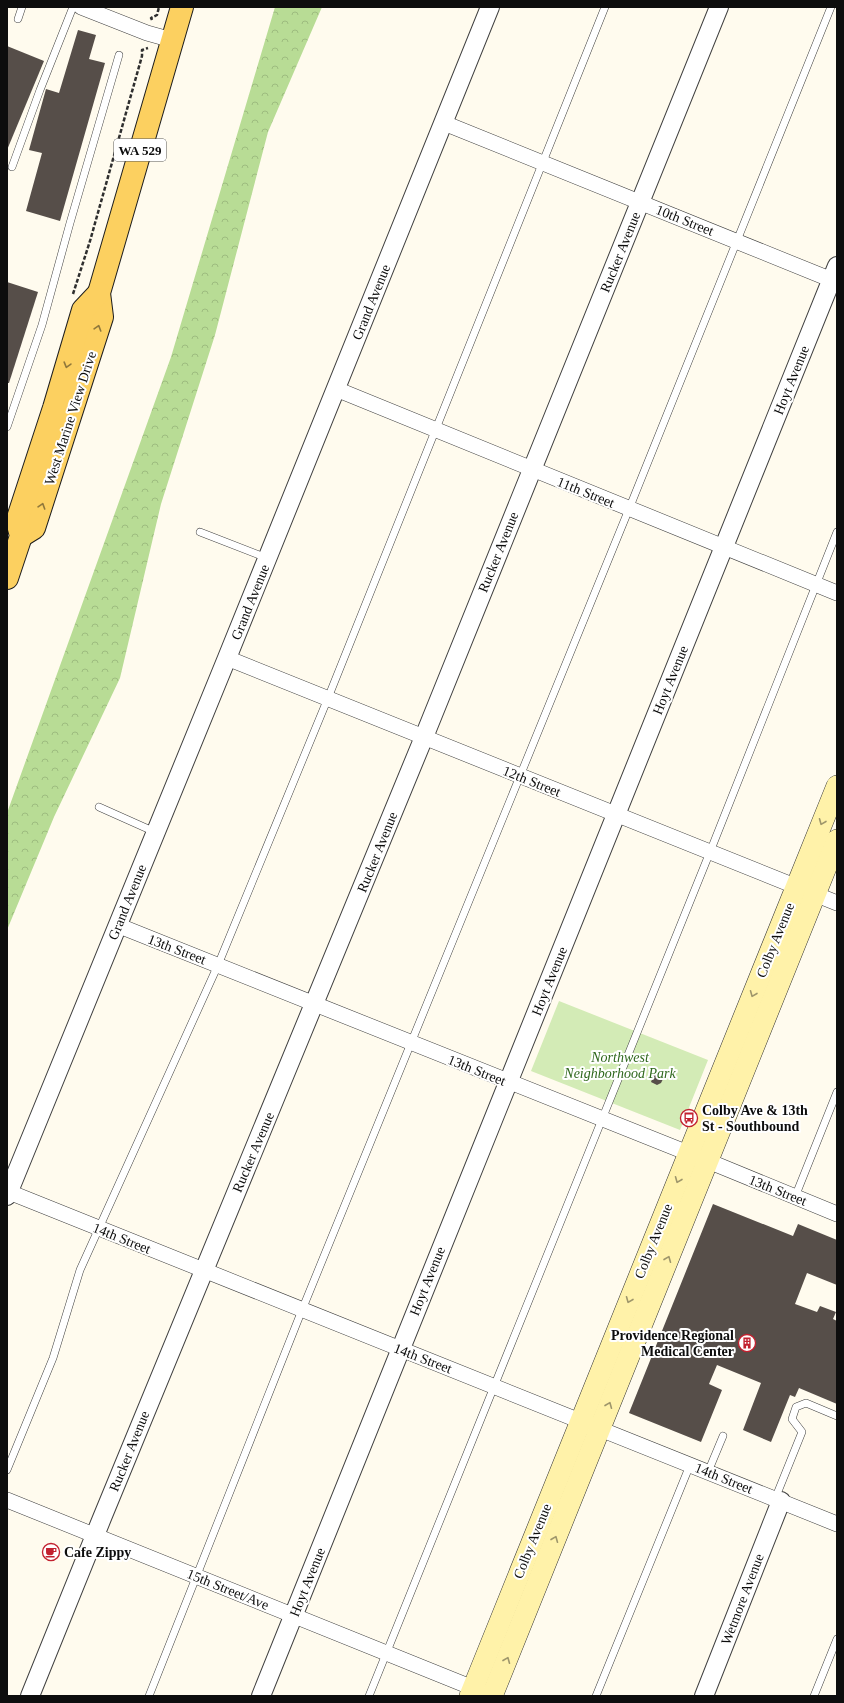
<svg xmlns="http://www.w3.org/2000/svg" width="844" height="1703" font-family="Georgia,serif">
<style>
.forest{fill:url(#forest-crowns)}
.park{fill:#d3ebb6}
.building{fill:#564e49}
.lines{fill:none;stroke-linecap:round;stroke-linejoin:round}
.service-casing{stroke:#404040;stroke-width:8}
.minor-casing{stroke:#404040;stroke-width:16}
.tertiary-casing{stroke:#404040;stroke-width:20}
.secondary-casing{stroke:#2f2f2f;stroke-width:22}
.primary-casing{stroke:#1e1e1e;stroke-width:24}
.path{stroke:#2f2f2f;stroke-width:2.5;stroke-dasharray:4 2;stroke-linecap:butt}
.service{stroke:#fff;stroke-width:7}
.minor{stroke:#fff;stroke-width:15}
.tertiary{stroke:#fff;stroke-width:18}
.secondary{stroke:#fff2a9;stroke-width:21}
.primary{stroke:#fcd060;stroke-width:22}
.oneway{stroke:#90783b}
.oneway2{stroke:#9e966b}
.labels{text-anchor:middle;stroke-width:4;stroke-linejoin:round;paint-order:stroke}
.shield{fill:#fff;stroke:#565656;stroke-width:1}
.shield-label{font-size:13px;font-weight:bold;fill:#0d0d0d}
.street-label{font-size:14px;fill:#0d0d0d;stroke:#fff}
.park-label{font-size:14px;font-style:italic;fill:#2e671c;stroke:#fff}
.poi-label{font-size:14px;font-weight:bold;fill:#0d0d0d;stroke:#fff;text-anchor:start}
</style>
<defs>
<pattern id="forest-crowns" width="20" height="18" patternUnits="userSpaceOnUse"><rect width="20" height="18" fill="#b8dc95"/><path d="M2 6a3 3 0 1 1 6 0M12 15a3 3 0 1 1 6 0" fill="none" stroke="#9dbc7f"/></pattern>
</defs>
<rect width="100%" height="100%" fill="#fffbee"/>
<polygon class="forest" points="275,7 322,7 268,132 215,335 161,504 120,678 54,817 7,930 7,813 171,357"/>
<polygon class="park" points="559,1001 708,1060 680,1130 531,1071"/>
<g class="building">
<polygon points="78,30 96,35 89,59 105,63 60,221 26,211 42,153 29,150 46,89 59,93"/>
<polygon points="7,46 44,61 7,150"/>
<polygon points="7,282 38,292 9,383 7,383"/>
<polygon points="655,1072 661,1075 663,1079 661,1083 657,1085 651,1082"/>
<polygon points="713,1204 793,1236 798,1224 837,1240 837,1285 807,1273 795,1304 817,1312 820,1306 836,1312 833,1319 837,1321 837,1404 799,1388 795,1397 790,1395 771,1442 743,1430 761,1383 717,1365 709,1384 722,1390 701,1442 629,1413"/>
</g>
<g class="lines">
<g class="service-casing">
<g id="service">
<polyline points="18,19 22,7"/>
<polyline points="12,167 40,90 73,7"/>
<polyline points="7,427 42,325 70,223 119,55"/>
<polyline points="200,532 267,558"/>
<polyline points="99,807 155,832"/>
<polyline points="795,1197 837,1092"/>
<polyline points="7,1470 53,1358 80,1270 218,965 328,698 605,7"/>
<polyline points="708,1472 723,1436"/>
<polyline points="775,1499 802,1432 792,1419 796,1407 806,1403 837,1416"/>
<polyline points="149,1696 302,1310 629,509 831,7"/>
<polyline points="369,1696 710,852 837,532"/>
<polyline points="596,1696 690,1465"/>
<polyline points="814,1696 837,1639"/>
</g>
</g>
<g class="minor-casing">
<g id="minor">
<polyline points="81,7 147,33 172,40"/>
<polyline points="444,123 837,282"/>
<polyline points="336,389 837,593"/>
<polyline points="227,658 837,903"/>
<polyline points="117,925 708,1161 837,1214"/>
<polyline points="9,1192 837,1524"/>
<polyline points="7,1500 483,1692"/>
</g>
</g>
<g class="tertiary-casing">
<g id="tertiary">
<polyline points="7,1196 227,658 490,7"/>
<polyline points="30,1696 102,1518 424,737 719,7"/>
<polyline points="261,1696 837,266"/>
<polyline points="704,1696 781,1501"/>
</g>
</g>
<g class="secondary-casing">
<g id="secondary">
<polyline points="470,1696 837,786"/>
<polyline points="492,1696 837,840"/>
</g>
</g>
<g class="primary-casing">
<g id="primary">
<polyline points="21,536 34,528 102,317 99,293 182,7"/>
<polyline points="7,578 21,536 17,521 54,408 83,310 99,293"/>
</g>
</g>
<g class="path">
<polyline points="152,20 151,18 157,15 159,7"/>
<polyline points="73,294 90,241 142,56 142,50 148,48"/>
</g>
<use href="#service" class="service"/>
<use href="#minor" class="minor"/>
<use href="#tertiary" class="tertiary"/>
<use href="#secondary" class="secondary"/>
<use href="#primary" class="primary"/>
</g>
<defs><path id="oneway-chevron" d="M-2-3.5L2.5 0L-2 3.5" fill="none" stroke-width="1.6" stroke-linecap="round" stroke-linejoin="round"/></defs>
<g class="oneway">
<use href="#oneway-chevron" transform="translate(98 328) rotate(-73)"/>
<use href="#oneway-chevron" transform="translate(67 365) rotate(106)"/>
<use href="#oneway-chevron" transform="translate(42 506) rotate(-72)"/>
</g>
<g class="oneway2">
<use href="#oneway-chevron" transform="translate(822 822) rotate(112)"/>
<use href="#oneway-chevron" transform="translate(753 994) rotate(112)"/>
<use href="#oneway-chevron" transform="translate(678 1180) rotate(112)"/>
<use href="#oneway-chevron" transform="translate(668 1259) rotate(-68)"/>
<use href="#oneway-chevron" transform="translate(629 1300) rotate(112)"/>
<use href="#oneway-chevron" transform="translate(609 1405) rotate(-68)"/>
<use href="#oneway-chevron" transform="translate(555 1539) rotate(-68)"/>
<use href="#oneway-chevron" transform="translate(507 1660) rotate(-68)"/>
</g>
<defs>
<g id="bus-ring" transform="scale(0.9)"><circle r="9.5" fill="#fff" stroke="#c2212f" stroke-width="1.5"/><path d="M-5-6H5V4H4V6H2V4H-2V6H-4V4H-5ZM-3.5-4V0h7V-4ZM-3.5 1.2v1.5H-2V1.2ZM2 1.2v1.5H3.5V1.2Z" fill="#c2212f"/></g>
<g id="building-ring" transform="scale(0.9)"><circle r="9.5" fill="#fff" stroke="#c2212f" stroke-width="1.5"/><path d="M-4-6H4V6H1V3H-1V6H-4ZM-2.5-4.3h1.7v1.8h-1.7ZM.8-4.3h1.7v1.8H.8ZM-2.5-1h1.7V.8h-1.7ZM.8-1h1.7V.8H.8Z" fill="#c2212f"/></g>
<g id="cafe-ring" transform="scale(0.9)"><circle r="9.5" fill="#fff" stroke="#c2212f" stroke-width="1.5"/><path d="M-5.5-4.5H6V0H3Q3 3.5 0 3.5H-2.5Q-5.5 3.5-5.5 0ZM3-3.2v2h1.7v-2ZM-6 4.5H4V6H-6Z" fill="#c2212f"/></g>
</defs>
<g fill-rule="evenodd">
<use href="#bus-ring" x="689" y="1118"/>
<use href="#building-ring" x="747" y="1343"/>
<use href="#cafe-ring" x="51" y="1552"/>
</g>
<g class="labels">
<rect class="shield" x="114" y="139" width="52" height="22" rx="3"/>
<g class="shield-label">
<text x="140" y="155">WA 529</text>
</g>
<g class="street-label">
<text transform="translate(685 220) rotate(22)" y="5">10th Street</text>
<text transform="translate(620 252) rotate(-68)" y="5">Rucker Avenue</text>
<text transform="translate(371 302) rotate(-68)" y="5">Grand Avenue</text>
<text transform="translate(791 380) rotate(-68)" y="5">Hoyt Avenue</text>
<text transform="translate(70 418) rotate(-72)" y="5">West Marine View Drive</text>
<text transform="translate(586 492) rotate(22)" y="5">11th Street</text>
<text transform="translate(498 552) rotate(-68)" y="5">Rucker Avenue</text>
<text transform="translate(250 602) rotate(-68)" y="5">Grand Avenue</text>
<text transform="translate(670 680) rotate(-68)" y="5">Hoyt Avenue</text>
<text transform="translate(532 781) rotate(22)" y="5">12th Street</text>
<text transform="translate(377 852) rotate(-68)" y="5">Rucker Avenue</text>
<text transform="translate(127 902) rotate(-68)" y="5">Grand Avenue</text>
<text transform="translate(775 940) rotate(-68)" y="5">Colby Avenue</text>
<text transform="translate(177 949) rotate(21)" y="5">13th Street</text>
<text transform="translate(549 981) rotate(-68)" y="5">Hoyt Avenue</text>
<text transform="translate(477 1070) rotate(22)" y="5">13th Street</text>
<text transform="translate(253 1152) rotate(-67)" y="5">Rucker Avenue</text>
<text transform="translate(778 1190) rotate(22)" y="5">13th Street</text>
<text transform="translate(122 1238) rotate(22)" y="5">14th Street</text>
<text transform="translate(653 1241) rotate(-68)" y="5">Colby Avenue</text>
<text transform="translate(427 1281) rotate(-68)" y="5">Hoyt Avenue</text>
<text transform="translate(423 1358) rotate(21)" y="5">14th Street</text>
<text transform="translate(129 1451) rotate(-68)" y="5">Rucker Avenue</text>
<text transform="translate(724 1478) rotate(22)" y="5">14th Street</text>
<text transform="translate(532 1541) rotate(-68)" y="5">Colby Avenue</text>
<text transform="translate(307 1582) rotate(-68)" y="5">Hoyt Avenue</text>
<text transform="translate(228 1589) rotate(22)" y="5">15th Street/Ave</text>
<text transform="translate(742 1599) rotate(-69)" y="5">Wetmore Avenue</text>
</g>
<g class="park-label">
<text x="620" y="1062">Northwest<tspan x="620" dy="16">Neighborhood Park</tspan></text>
</g>
<g class="poi-label">
<text x="702" y="1115">Colby Ave &amp; 13th<tspan x="702" dy="16">St - Southbound</tspan></text>
<text x="734" y="1340" text-anchor="end">Providence Regional<tspan x="734" dy="16">Medical Center</tspan></text>
<text x="64" y="1557">Cafe Zippy</text>
</g>
</g>
<rect width="844" height="1703" fill="none" stroke="#0d0d0d" stroke-width="16"/>
</svg>
